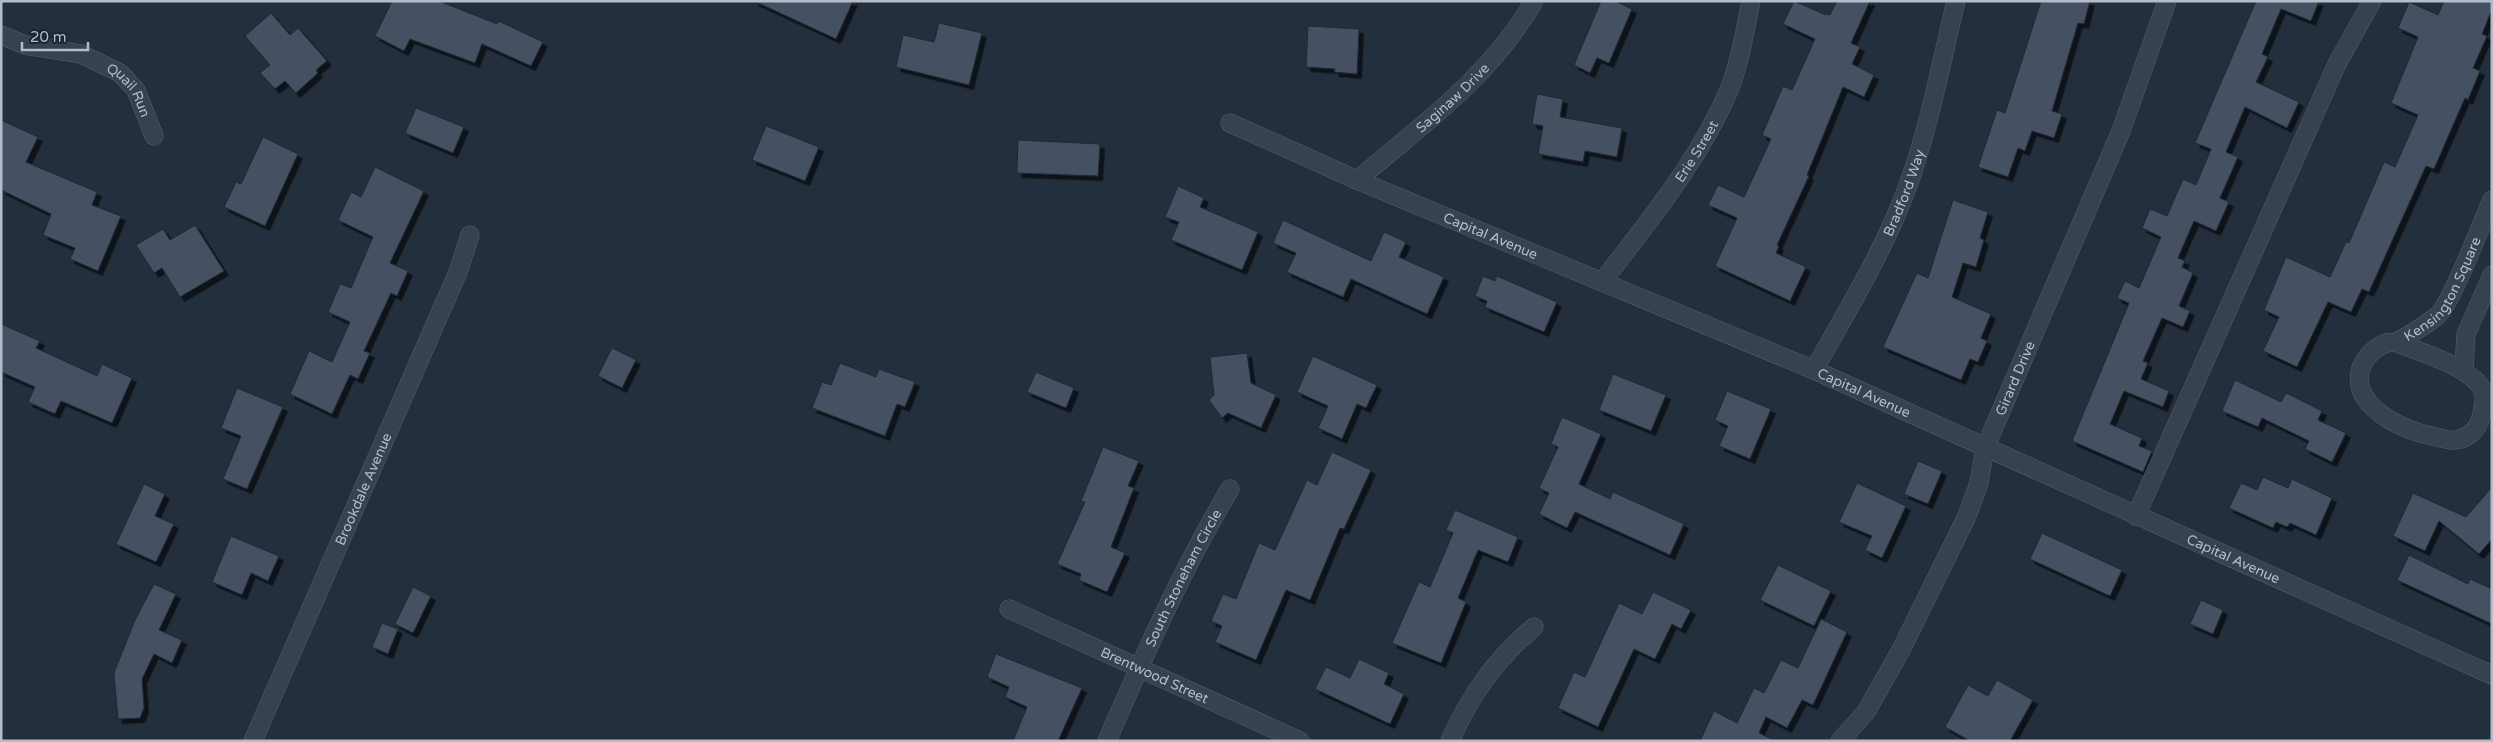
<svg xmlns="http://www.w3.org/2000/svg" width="2493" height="742" font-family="'Varela Round',sans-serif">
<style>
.building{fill:#455162;stroke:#1f2835;filter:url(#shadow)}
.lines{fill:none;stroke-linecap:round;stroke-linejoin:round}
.minor-casing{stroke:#565f6c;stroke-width:19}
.minor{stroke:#38414e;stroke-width:18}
.labels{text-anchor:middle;stroke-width:4;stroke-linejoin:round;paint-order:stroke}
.street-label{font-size:14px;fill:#b4bcc9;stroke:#1d2633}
</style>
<defs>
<filter id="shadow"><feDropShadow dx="4.5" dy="4.5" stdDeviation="0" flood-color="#0009"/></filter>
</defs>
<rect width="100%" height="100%" fill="#242f3e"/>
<g class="building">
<polygon points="392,1 439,1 497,24 499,21 543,42 531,66 482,44 475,63 410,39 404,51 375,36"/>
<polygon points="754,1 853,1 836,39"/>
<polygon points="1601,1 1615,1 1632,9 1609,63 1597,58 1590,73 1574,65"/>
<polygon points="1794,1 1826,15 1827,14 1830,15 1837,1 1870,1 1851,43 1860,47 1852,64 1874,75 1864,97 1843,87 1807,175 1809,176 1777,245 1779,246 1776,253 1806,267 1790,301 1715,266 1737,218 1708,205 1718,185 1744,197 1771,139 1762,135 1783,86 1792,90 1815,39 1783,24"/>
<polygon points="2041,1 2090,1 2084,24 2078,23 2052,111 2062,114 2054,138 2032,131 2025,151 2018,148 2008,177 1978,167 1997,110 2005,113"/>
<polygon points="2256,1 2319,1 2311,21 2281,9 2262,54 2268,57 2256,82 2299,102 2287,128 2245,107 2226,152 2238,157 2220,198 2229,202 2216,231 2194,221 2178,258 2185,261 2182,267 2193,273 2179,306 2190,311 2183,327 2162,318 2143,361 2148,363 2141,379 2169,391 2163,407 2124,391 2110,424 2142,438 2139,446 2152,451 2143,472 2072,441 2129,303 2117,298 2125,281 2139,288 2161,237 2142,228 2150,209 2167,216 2183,179 2196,185 2211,149 2195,143"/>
<polygon points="2444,1 2492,1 2492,9 2482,34 2487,36 2473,68 2480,71 2468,100 2465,98 2434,169 2426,166 2369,292 2362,289 2351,312 2328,302 2297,367 2263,351 2279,317 2264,310 2286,257 2330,277 2346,242 2349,243 2384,162 2395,167 2418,115 2391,103 2418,37 2398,28 2409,2 2438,15"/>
<polygon points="271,13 290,35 298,28 327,61 316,70 318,73 296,93 285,81 275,89 260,73 270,65 245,36"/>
<polygon points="939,23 982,33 969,85 896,67 903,35 934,42"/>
<polygon points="1308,26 1359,29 1357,74 1334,72 1335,69 1306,67"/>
<polygon points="1537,94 1563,99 1560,117 1622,128 1617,157 1585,151 1583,162 1538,154 1543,126 1532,124"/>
<polygon points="416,108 464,127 453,153 405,133"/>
<polygon points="1,120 38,137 26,162 97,192 92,205 121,216 98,271 70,259 75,248 43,235 51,214 1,190"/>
<polygon points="766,126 819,147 805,181 752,160"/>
<polygon points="263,137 298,154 265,226 224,207 236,182 241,184"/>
<polygon points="1018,140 1100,144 1098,176 1017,173"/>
<polygon points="375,167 424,191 390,263 408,271 397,296 391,293 364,351 370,353 358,379 350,375 332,414 290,394 309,351 332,362 350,322 328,312 340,284 351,288 373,237 338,220 351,192 361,197"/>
<polygon points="1178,186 1204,198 1200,207 1258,232 1242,270 1171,240 1179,222 1165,217"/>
<polygon points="1953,200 1988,212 1980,238 1984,240 1976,267 1963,263 1952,297 1991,314 1981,338 1987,341 1978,362 1970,359 1961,380 1883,347 1917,273 1928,278"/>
<polygon points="1283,220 1371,261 1384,232 1406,242 1399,257 1444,277 1427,314 1351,279 1343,297 1287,272 1296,253 1273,243"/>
<polygon points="195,225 224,271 180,297 162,268 154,273 136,245 163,229 170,240"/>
<polygon points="1483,276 1495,281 1497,276 1557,302 1544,332 1485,307 1487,301 1475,296"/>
<polygon points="1,324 40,341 36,348 97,376 102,364 132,378 112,423 61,401 55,414 28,402 35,387 1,372"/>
<polygon points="612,348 636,360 622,388 598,376"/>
<polygon points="1247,353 1251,383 1276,395 1261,428 1228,413 1222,418 1209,400 1214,395 1210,357"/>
<polygon points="1313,356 1377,385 1366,408 1357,404 1342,439 1318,428 1328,406 1297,392"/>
<polygon points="840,363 876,377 879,369 915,382 905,407 897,404 885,436 812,408 822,382 831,385"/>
<polygon points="1036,372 1074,388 1066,408 1027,392"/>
<polygon points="1613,374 1666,395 1651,431 1599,410"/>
<polygon points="2235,380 2281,402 2286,393 2322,411 2318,420 2346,433 2332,462 2305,449 2309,441 2262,418 2258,427 2222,411"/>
<polygon points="237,388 283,407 247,489 223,479 241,436 221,428"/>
<polygon points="1727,391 1771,409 1750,459 1719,446 1728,426 1715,420"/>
<polygon points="1562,417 1601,434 1579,484 1610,499 1613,492 1684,524 1670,555 1575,512 1567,528 1539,514 1549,493 1539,488 1558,447 1551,444"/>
<polygon points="1103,447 1139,461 1128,486 1134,488 1111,547 1125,553 1107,592 1079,580 1081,574 1057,564 1085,502 1081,501"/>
<polygon points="1332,452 1371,470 1344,529 1340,528 1310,600 1286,590 1256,660 1215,642 1222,626 1211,621 1223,594 1236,599 1259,543 1275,550 1307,480 1317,485"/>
<polygon points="1918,461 1942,471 1928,504 1904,494"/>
<polygon points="2263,477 2288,488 2292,479 2332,498 2316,535 2290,523 2287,527 2276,522 2273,528 2229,508 2241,483 2257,490"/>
<polygon points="1857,483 1906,506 1882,558 1865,550 1872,536 1839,522"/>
<polygon points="144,484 165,494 155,516 174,524 156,562 116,544"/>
<polygon points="2492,487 2492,539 2479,554 2439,521 2425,551 2393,536 2413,493 2466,517"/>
<polygon points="1455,510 1518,537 1508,562 1478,550 1458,598 1466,602 1441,663 1392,643 1419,582 1430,587 1453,533 1446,530"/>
<polygon points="2042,533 2122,570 2110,596 2030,559"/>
<polygon points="231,536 279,556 268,581 251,573 242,595 212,582"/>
<polygon points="2409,555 2468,584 2470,579 2492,589 2492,624 2397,580"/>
<polygon points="1778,565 1831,591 1814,626 1760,600"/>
<polygon points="154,584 176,594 159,630 182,640 172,663 154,654 142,679 144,708 140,718 118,719 114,673 135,620"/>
<polygon points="413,587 431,596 413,633 395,624"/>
<polygon points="1653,592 1691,610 1681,629 1672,624 1655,659 1634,649 1598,727 1558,708 1574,672 1585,677 1619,603 1642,614"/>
<polygon points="2201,600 2223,610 2213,634 2190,624"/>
<polygon points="1821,619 1847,632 1813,705 1802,700 1787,728 1766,717 1759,733 1775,741 1700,741 1714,711 1737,723 1754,688 1764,693 1781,660 1798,668"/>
<polygon points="382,623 398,629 388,654 372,647"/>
<polygon points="996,654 1082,688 1058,741 1013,741 1027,707 1005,697 1009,687 987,677"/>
<polygon points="1359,659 1389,673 1384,684 1404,694 1390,724 1315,689 1326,667 1350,678"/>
<polygon points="1997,680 2033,700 2010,741 1970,741 1945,727 1968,685 1988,696"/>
</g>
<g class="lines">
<g class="minor-casing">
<g id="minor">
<path id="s1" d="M1,35L25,45L81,54L120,73L136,90L154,136"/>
<path id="s2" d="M1230,123L1357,180L1814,370L2492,675"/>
<path id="s3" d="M1357,180C1422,125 1491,76 1534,1"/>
<path id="s4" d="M1603,281C1649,220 1699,161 1729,90C1740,63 1745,30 1751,1"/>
<path id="s5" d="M2395,342C2419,352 2473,367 2483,391C2486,399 2483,408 2481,417C2478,429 2468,439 2455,440C2449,441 2442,438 2436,437C2408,432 2353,410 2360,372C2362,360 2373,349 2384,344C2387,342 2391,343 2395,342C2405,339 2428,323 2437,316C2451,305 2482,222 2492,200"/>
<path id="s6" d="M1814,370C1849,307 1889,243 1912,174C1931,118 1942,59 1956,1"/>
<polyline points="2464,371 2466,334 2492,275"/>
<polyline points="2136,516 2337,64 2372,1"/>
<path id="s7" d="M1009,609L1300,741"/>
<path id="s8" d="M253,741L458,272L470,235"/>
<path id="s9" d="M1107,741C1144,656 1182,569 1230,489"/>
<path d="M1450,741C1471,694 1495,660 1534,627"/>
<path id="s10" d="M1840,741L1866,712L1901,650L1967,516L1979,483L1985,448L2121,131L2167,1"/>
</g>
</g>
<use href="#minor" class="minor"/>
</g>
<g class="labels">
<g class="street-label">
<text dy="5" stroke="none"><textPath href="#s1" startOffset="145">Quail Run</textPath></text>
<text dy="5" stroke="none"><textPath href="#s3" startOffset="126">Saginaw Drive</textPath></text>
<text dy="5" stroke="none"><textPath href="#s4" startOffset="160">Erie Street</textPath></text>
<text dy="5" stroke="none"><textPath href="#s6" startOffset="199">Bradford Way</textPath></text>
<text dy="5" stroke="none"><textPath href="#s2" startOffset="284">Capital Avenue</textPath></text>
<text dy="5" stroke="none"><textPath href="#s5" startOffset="419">Kensington Square</textPath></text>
<text dy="5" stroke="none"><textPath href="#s10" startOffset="406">Girard Drive</textPath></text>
<text dy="5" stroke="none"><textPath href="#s2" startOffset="689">Capital Avenue</textPath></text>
<text dy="5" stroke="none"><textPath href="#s8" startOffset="275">Brookdale Avenue</textPath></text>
<text dy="5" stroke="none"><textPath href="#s2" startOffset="1094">Capital Avenue</textPath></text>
<text dy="5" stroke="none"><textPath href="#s9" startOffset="180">South Stoneham Circle</textPath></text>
<text dy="5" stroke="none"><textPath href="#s7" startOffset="160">Brentwood Street</textPath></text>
</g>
</g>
<rect width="2493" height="742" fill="none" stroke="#b4bcc9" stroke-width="5"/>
<path d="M22 42v8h66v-8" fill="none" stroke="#b4bcc9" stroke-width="2.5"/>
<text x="30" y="42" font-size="15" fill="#b4bcc9" stroke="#1d2633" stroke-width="4" paint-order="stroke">20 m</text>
</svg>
